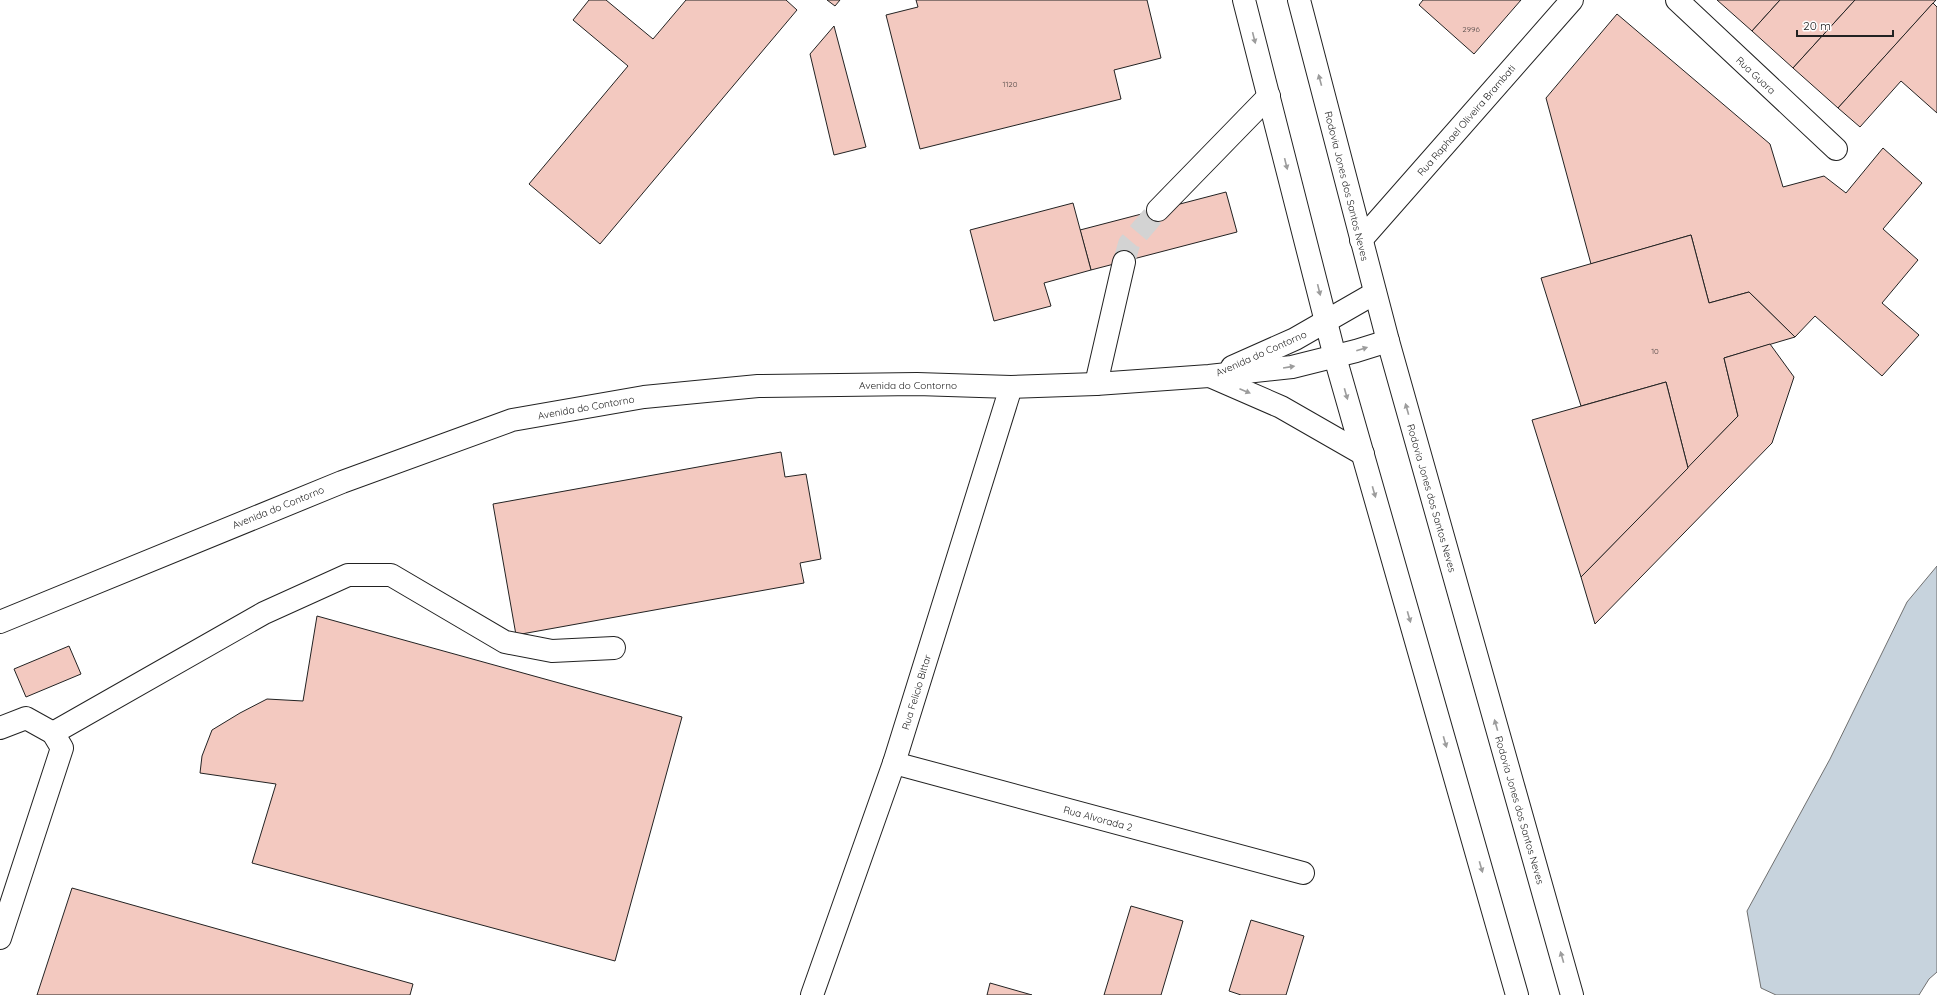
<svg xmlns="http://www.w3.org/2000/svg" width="1937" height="995" font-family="Quicksand,sans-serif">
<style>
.water{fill:#c7d3dd;stroke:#6f6f6f}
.building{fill:#f3c9c0;stroke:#222}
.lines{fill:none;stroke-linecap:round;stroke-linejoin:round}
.minor-tunnel{stroke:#d3d3d3;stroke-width:22;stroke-dasharray:22 11;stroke-linecap:butt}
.minor-casing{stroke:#222;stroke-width:24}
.major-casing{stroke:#222;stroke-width:24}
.minor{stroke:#fff;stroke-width:22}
.major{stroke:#fff;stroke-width:22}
.oneway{fill:#9c9c9c}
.labels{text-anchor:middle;stroke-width:3;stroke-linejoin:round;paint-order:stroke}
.number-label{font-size:8px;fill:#564c4a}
.street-label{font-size:10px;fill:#222;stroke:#fff}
</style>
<rect width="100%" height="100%" fill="#fff"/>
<polygon class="water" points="1937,566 1937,972 1929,979 1919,995 1776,995 1761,988 1747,911 1830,759 1907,602"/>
<g class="building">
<polygon points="589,0 606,0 653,39 686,0 786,0 797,10 600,244 529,184 628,66 573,20"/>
<polygon points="827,0 840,0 835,6"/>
<polygon points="916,0 1147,0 1161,58 1114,70 1121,99 920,149 886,15 918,7"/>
<polygon points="1423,0 1521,0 1474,54 1419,5"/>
<polygon points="1717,0 1780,0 1752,31"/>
<polygon points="1780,0 1855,0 1793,68 1752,31"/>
<polygon points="1855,0 1936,0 1838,108 1793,68"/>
<polygon points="1933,3 1937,7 1937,113 1901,81 1860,127 1838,108"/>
<polygon points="1617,14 1770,144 1783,187 1824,176 1846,193 1883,148 1922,183 1883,229 1918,260 1882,303 1919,335 1882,376 1815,316 1795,337 1749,292 1709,303 1691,235 1591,264 1546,98"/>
<polygon points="834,26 866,147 834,155 810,54"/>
<polygon points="1226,192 1237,232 1091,270 1080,230"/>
<polygon points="1073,203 1091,270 1044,283 1051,306 994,321 970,230"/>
<polygon points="1691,235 1709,303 1749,292 1795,337 1724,358 1738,416 1688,468 1666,382 1581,406 1541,278"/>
<polygon points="1770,344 1794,377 1772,443 1595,624 1581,577 1738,416 1724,358"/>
<polygon points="1666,382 1688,468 1581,577 1532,420"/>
<polygon points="781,452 785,477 806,474 821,559 800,563 804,583 516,635 493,504"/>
<polygon points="317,616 682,717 615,961 252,863 276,784 200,773 202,756 212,730 240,713 267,699 303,701"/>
<polygon points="69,646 81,674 26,697 14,669"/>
<polygon points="72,888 413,984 410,995 37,995"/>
<polygon points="1131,906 1183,921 1161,995 1104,995"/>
<polygon points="1251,920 1304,936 1286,995 1241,995 1229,991"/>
<polygon points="990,983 1032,995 987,995"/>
</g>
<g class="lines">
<polyline class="minor-tunnel" points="1124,262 1129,244 1158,210"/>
<g class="minor-casing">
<g id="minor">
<polyline points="1677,0 1836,149"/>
<polyline points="1158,210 1269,96"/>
<polyline points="1361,240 1572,0"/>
<polyline points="1096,384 1124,262"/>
<polyline points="0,728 26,718 53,733 62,748 0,938"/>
<polyline points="53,733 264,613 348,575 391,575 505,642 552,651 614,648"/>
<polyline points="894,763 1303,873"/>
<polyline points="812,995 894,763 1011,387"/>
</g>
</g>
<g class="major-casing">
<g id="major">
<polyline points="1244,0 1335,357 1517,995"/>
<polyline points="1299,0 1388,341 1572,995"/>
<polyline points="1232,367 1295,339 1375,293"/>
<polyline points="1212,377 1281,407 1363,454"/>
<polyline points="0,622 342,482 512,420 644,397 758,386 917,384 1011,387 1096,384 1209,376 1292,367 1356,351 1388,341"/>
</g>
</g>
<use href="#minor" class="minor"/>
<use href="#major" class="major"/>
</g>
<defs><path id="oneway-solid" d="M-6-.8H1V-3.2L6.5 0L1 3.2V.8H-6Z"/></defs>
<g class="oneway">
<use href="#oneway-solid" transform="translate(1254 38) rotate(76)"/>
<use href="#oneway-solid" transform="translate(1320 80) rotate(-105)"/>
<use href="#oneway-solid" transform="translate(1286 164) rotate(76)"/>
<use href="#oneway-solid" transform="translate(1319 290) rotate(76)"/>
<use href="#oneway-solid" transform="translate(1362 349) rotate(-18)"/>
<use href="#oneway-solid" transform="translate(1289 367) rotate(-9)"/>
<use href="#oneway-solid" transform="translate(1245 391) rotate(23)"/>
<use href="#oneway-solid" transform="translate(1346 394) rotate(74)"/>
<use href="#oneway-solid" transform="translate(1407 409) rotate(-106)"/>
<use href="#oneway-solid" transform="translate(1374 492) rotate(74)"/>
<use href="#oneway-solid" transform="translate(1409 617) rotate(74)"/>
<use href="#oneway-solid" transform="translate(1496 725) rotate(-106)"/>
<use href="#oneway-solid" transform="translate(1445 742) rotate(74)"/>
<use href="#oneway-solid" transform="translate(1481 867) rotate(74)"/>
<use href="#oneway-solid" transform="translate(1562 957) rotate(-106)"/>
</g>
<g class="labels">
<g class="number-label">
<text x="1471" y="32">2996</text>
<text x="1010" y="87">1120</text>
<text x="1655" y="354">10</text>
</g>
<g class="street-label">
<text transform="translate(1756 75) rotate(43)" y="4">Rua Guara</text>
<text transform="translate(1466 120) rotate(-49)" y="4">Rua Raphael Oliveira Brambati</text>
<text transform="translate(1347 186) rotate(76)" y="4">Rodovia Jones dos Santos Neves</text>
<text transform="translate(1261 353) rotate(-24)" y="4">Avenida do Contorno</text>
<text x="908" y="389">Avenida do Contorno</text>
<text transform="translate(586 407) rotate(-10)" y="4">Avenida do Contorno</text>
<text transform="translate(1432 498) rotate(74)" y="4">Rodovia Jones dos Santos Neves</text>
<text transform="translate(278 507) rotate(-22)" y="4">Avenida do Contorno</text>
<text transform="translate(916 692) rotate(-73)" y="4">Rua Felicio Bittar</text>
<text transform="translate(1520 810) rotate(74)" y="4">Rodovia Jones dos Santos Neves</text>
<text transform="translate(1098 818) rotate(15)" y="4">Rua Alvorada 2</text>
</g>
</g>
<path d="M1797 30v6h96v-6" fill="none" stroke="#222222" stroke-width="2"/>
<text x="1803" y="30" font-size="12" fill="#222222" stroke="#ffffff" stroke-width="3" paint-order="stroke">20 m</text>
</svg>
